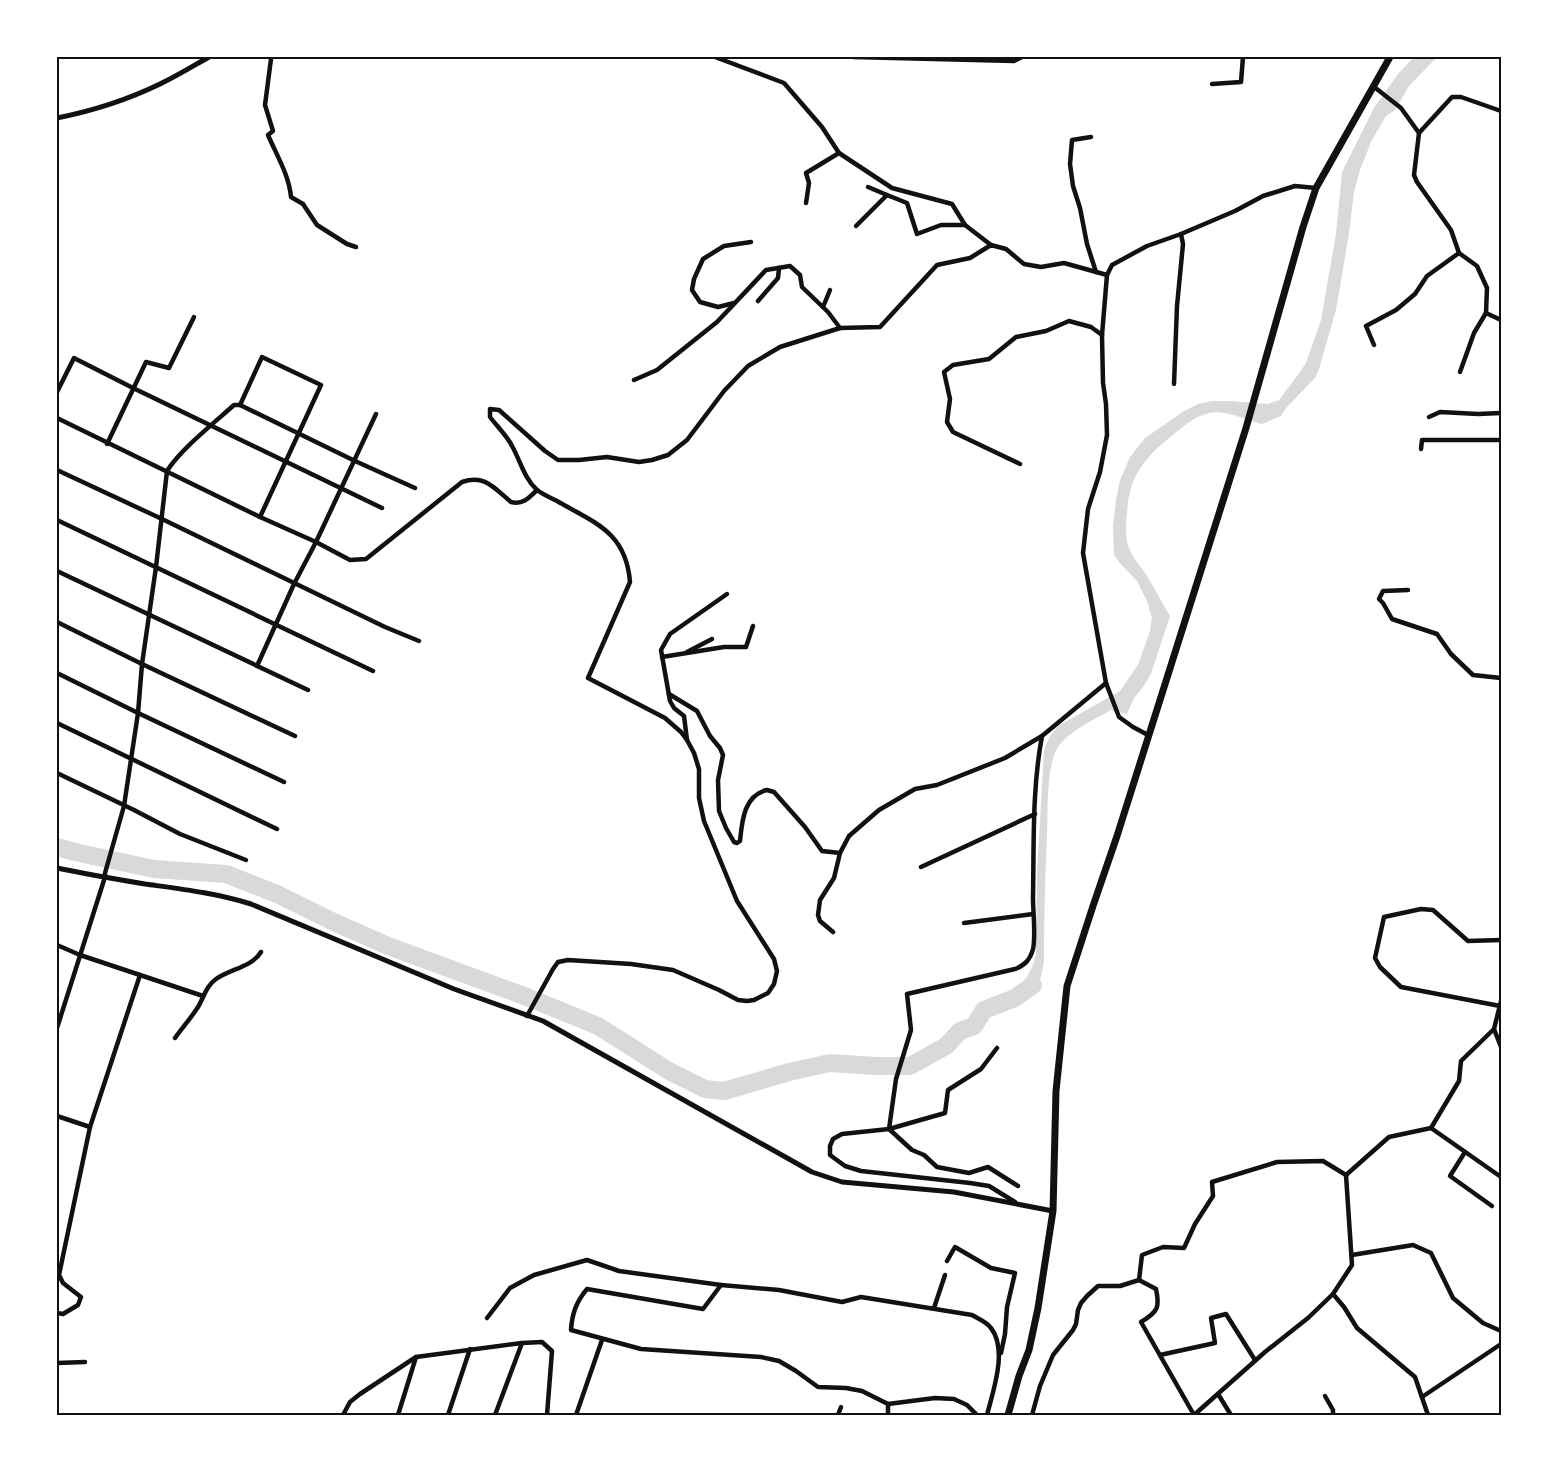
<svg xmlns="http://www.w3.org/2000/svg" width="1558" height="1472" font-family="Poppins,sans-serif">
<style>
.water{fill:#d9d9d9}
.lines{fill:none;stroke-linecap:round;stroke-linejoin:round}
.river{stroke:#d9d9d9;stroke-width:18}
.minor{stroke:#111;stroke-width:4.5}
.tertiary{stroke:#111;stroke-width:5}
.trunk{stroke:#111;stroke-width:7}
.neatline{fill:none;stroke:#111;stroke-width:2}
</style>
<rect width="100%" height="100%" fill="#fff"/>
<path class="water" d="M1414,57H1437L1409,86L1395,110L1386,116L1371,142L1360,170L1354,192L1349,233L1336,310L1319,369L1315,378L1286,408L1281,416L1262,424C1248,420 1223,409 1209,413C1196,416 1185,425 1174,434C1145,457 1129,475 1127,513C1126,523 1125,535 1128,545C1131,557 1141,566 1147,576C1155,589 1162,603 1170,616L1151,674L1143,687L1134,698L1127,714L1111,710C1094,720 1070,730 1058,747C1046,765 1048,814 1047,837C1045,878 1044,919 1044,961C1042,973 1040,983 1034,993L1014,1001L1011,996C1024,983 1032,972 1036,954L1037,874L1044,750L1050,736L1058,726L1120,691L1138,665L1150,631L1152,618L1147,601L1137,581L1119,562L1114,555L1113,525L1116,500L1120,480L1130,457L1145,438L1184,411L1198,404L1212,401H1231L1268,404L1279,400L1297,376L1306,363L1321,320L1336,234L1342,172L1374,108L1398,74Z"/>
<g class="lines">
<polyline class="river" points="57,847 75,852 154,869 226,874 277,894 336,923 388,946 527,997 598,1026 669,1071 705,1089 724,1091 789,1072 830,1063 876,1066 910,1066 946,1046 960,1031 974,1026 984,1010 1015,998 1033,985"/>
<g class="minor">
<path d="M270,57L271,59L265,105L273,131L268,135C277,156 289,175 291,197L303,204L317,225L347,244L356,247"/>
<polyline points="715,57 784,83 822,127 839,153"/>
<polyline points="853,57 1014,61 1022,57"/>
<polyline points="1212,84 1241,82 1243,57"/>
<polyline points="1373,86 1401,108 1419,133"/>
<polyline points="1501,111 1461,97 1452,97 1419,133 1414,175 1417,182 1451,230 1459,253 1477,266 1487,288 1486,313 1501,320"/>
<polyline points="1091,137 1072,140 1070,164 1073,186 1080,208 1087,244 1096,272"/>
<polyline points="868,187 887,195"/>
<polyline points="806,203 809,183 806,173 839,153 892,188 952,204 965,225 991,245"/>
<polyline points="856,226 887,195 907,203 917,234 941,225 965,225"/>
<polyline points="758,301 778,278 779,268"/>
<polyline points="734,303 718,307 700,302 692,290 694,279 703,259 724,246 751,242"/>
<polyline points="823,307 830,290"/>
<polyline points="1374,345 1366,326 1396,310 1415,294 1427,276 1459,253"/>
<polyline points="1460,372 1474,333 1486,313"/>
<polyline points="634,380 657,370 717,322 766,270 790,266 800,275 802,287 828,312 840,328"/>
<polyline points="1174,384 1177,306 1183,244 1181,234"/>
<polyline points="57,392 74,358 133,388 382,508"/>
<polyline points="240,405 262,357 321,385 260,517"/>
<polyline points="1429,417 1440,412 1478,414 1501,413"/>
<path d="M57,418L260,517L316,542L350,560L366,559L462,482C485,474 494,488 511,502C523,505 529,498 537,490"/>
<polyline points="107,444 146,362 169,368 194,317"/>
<polyline points="1421,449 1422,440 1501,440"/>
<polyline points="1020,464 953,432 947,422 950,399 944,372 953,365 989,359 1016,337 1046,331 1069,321 1091,327 1102,335"/>
<polyline points="57,470 162,519 385,627 419,641"/>
<polyline points="57,520 373,671"/>
<polyline points="57,571 308,690"/>
<polyline points="1408,590 1383,591 1379,599 1383,603 1392,619 1437,634 1451,654 1473,675 1501,678"/>
<polyline points="57,622 142,664 295,736"/>
<polyline points="687,652 712,639"/>
<polyline points="662,657 724,647 746,647 753,626"/>
<polyline points="257,666 294,584 316,542 376,414"/>
<polyline points="57,673 138,713 284,782"/>
<path d="M669,694L697,711L710,736L720,748L723,755L718,780L719,811L726,828L734,842L737,843L740,841C742,821 744,795 767,790L774,792L805,827L822,851L840,853"/>
<polyline points="57,723 277,829"/>
<polyline points="1148,735 1133,727 1119,717 1106,683 1083,553 1088,509 1100,472 1107,435 1106,404 1103,383 1102,335 1107,275 1112,265 1147,246 1181,234 1235,211 1263,196 1295,186 1316,188"/>
<polyline points="687,740 684,716 674,708 670,701 661,650 670,634 727,594"/>
<polyline points="57,773 134,810 180,834 246,860"/>
<polyline points="921,867 1035,814"/>
<polyline points="964,923 1033,914"/>
<polyline points="833,932 820,921 818,915 820,900 834,878 840,853 849,836 879,810 915,789 937,785 1005,758 1042,736 1106,683"/>
<polyline points="57,945 80,955 203,996"/>
<polyline points="1500,1006 1401,987 1380,967 1375,958 1384,917 1421,909 1433,910 1468,941 1501,940"/>
<path d="M527,1016L553,969L558,962L568,960L631,964L673,970L719,990L738,1000L747,1001L754,1000L768,993L774,984L777,971L774,959L737,901L704,821L699,798V769L694,753L687,740L681,732L665,718L588,678L630,582C626,532 595,523 557,501C551,498 542,494 537,490C524,478 520,460 512,446C508,437 496,425 490,417V409L499,410L545,451L558,460H579L607,457L639,462L652,460L668,455L687,440L724,391L748,366L780,347L840,328L880,327L937,265L970,258L991,245L1006,249L1024,264L1041,267L1064,263L1107,275"/>
<path d="M57,1028L105,877V873L124,806L138,713L142,664L156,567L167,471C181,449 214,423 234,405H240L355,461L415,488"/>
<polyline points="1494,1029 1501,1047"/>
<path d="M175,1038C182,1028 191,1018 198,1007C204,997 206,986 216,979C230,969 252,967 261,952"/>
<polyline points="997,1048 981,1069 948,1090 945,1113 889,1129 842,1134 833,1139 830,1146 830,1155 845,1166 861,1171 970,1183 989,1186 1015,1202"/>
<polyline points="57,1116 90,1127"/>
<polyline points="1431,1128 1501,1177"/>
<polyline points="1465,1152 1450,1176 1492,1206"/>
<polyline points="1346,1175 1389,1137 1431,1128 1459,1081 1461,1061 1494,1029 1501,1001"/>
<path d="M1018,1186L988,1167L969,1173L937,1167L924,1155L912,1150L889,1129L896,1079L911,1030L907,994L1015,969C1025,965 1030,960 1033,949C1036,936 1033,913 1033,898C1034,844 1032,789 1042,736"/>
<polyline points="1352,1255 1413,1245 1431,1253 1453,1298 1483,1323 1501,1331"/>
<polyline points="947,1261 955,1247 991,1268 1015,1273 1007,1307 1005,1334 1001,1353"/>
<polyline points="1139,1280 1142,1255 1163,1247 1184,1248 1195,1224 1213,1196 1212,1182 1277,1162 1323,1161 1346,1175"/>
<polyline points="1333,1294 1344,1307 1357,1328 1415,1377 1428,1415"/>
<polyline points="934,1308 945,1275"/>
<polyline points="57,1313 63,1314 78,1305 81,1297 63,1283 59,1275 90,1127 140,975"/>
<polyline points="487,1318 510,1288 534,1275 587,1260 619,1271 721,1285"/>
<polyline points="1160,1355 1215,1343 1211,1318 1226,1314 1255,1360"/>
<polyline points="57,1363 85,1362"/>
<polyline points="1218,1394 1231,1415"/>
<polyline points="1325,1396 1333,1410 1333,1415"/>
<polyline points="1422,1397 1501,1344"/>
<polyline points="888,1404 888,1415"/>
<polyline points="343,1415 350,1402 360,1394 416,1357 522,1343 542,1342 552,1351 547,1415"/>
<polyline points="398,1415 416,1357"/>
<polyline points="448,1415 470,1349"/>
<polyline points="495,1415 522,1343"/>
<polyline points="576,1415 602,1340"/>
<polyline points="838,1415 841,1407"/>
<path d="M977,1415L967,1405L954,1399L935,1398L888,1404L862,1391L846,1388L818,1387L796,1371L779,1361L761,1357L641,1349L571,1330C572,1314 576,1302 587,1289L703,1309L721,1285L779,1290L842,1302L861,1297L972,1315C979,1319 987,1322 991,1328C1008,1350 993,1391 987,1415"/>
<path d="M1032,1415L1040,1386L1053,1355L1073,1330L1076,1324L1078,1310L1081,1303L1087,1296L1098,1286H1120L1139,1280L1156,1289C1160,1307 1158,1312 1141,1322L1194,1415"/>
<polyline points="1194,1415 1265,1352 1308,1318 1333,1294 1352,1265 1346,1175"/>
</g>
<g class="tertiary">
<path d="M57,118C92,111 127,100 160,84C177,76 193,66 209,57"/>
<path d="M57,868C86,874 115,879 145,884C181,889 216,893 251,904L454,989L543,1021L812,1172L842,1182L954,1192L1053,1211"/>
</g>
<polyline class="trunk" points="1008,1415 1019,1376 1029,1350 1038,1308 1053,1211 1056,1091 1067,986 1093,906 1117,836 1246,428 1303,227 1316,188 1390,57"/>
</g>
<rect width="1558" height="1472" fill="none" stroke="#ffffff" stroke-width="117"/>
<rect x="58" y="58" width="1442" height="1356" class="neatline"/>
</svg>
